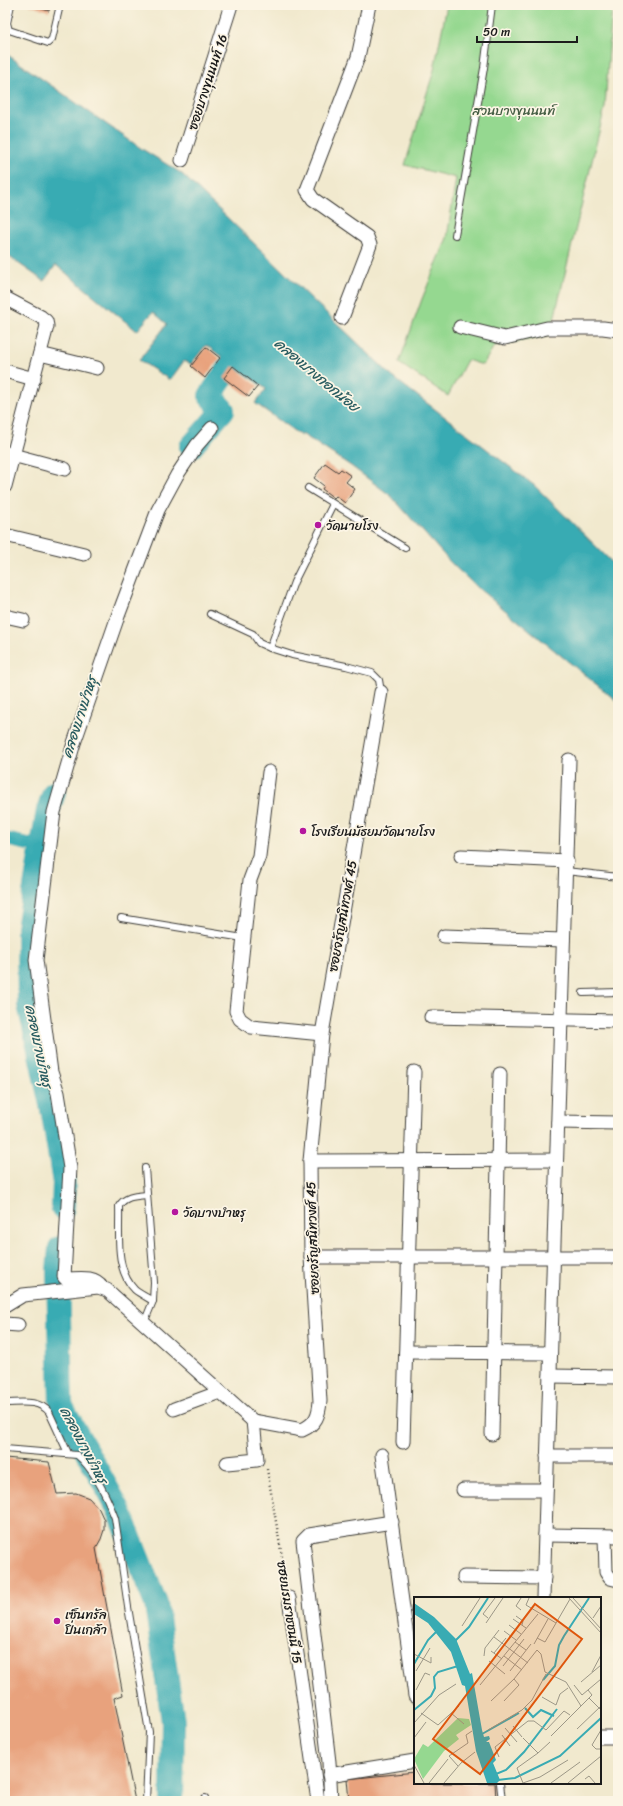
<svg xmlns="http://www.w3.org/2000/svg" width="623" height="1806" font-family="Sriracha,'Playpen Sans Thai',sans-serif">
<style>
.green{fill:#95d890;stroke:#587a56}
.water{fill:#39abb3;stroke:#2a6468}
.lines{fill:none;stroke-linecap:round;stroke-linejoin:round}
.canal{stroke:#39abb3;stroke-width:14}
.river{stroke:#39abb3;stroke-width:24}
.building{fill:#e8a27d}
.service-casing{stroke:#3c3b37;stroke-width:8}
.minor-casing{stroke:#3c3b37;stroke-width:15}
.path{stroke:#3c3b37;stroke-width:2.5;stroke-dasharray:1 3;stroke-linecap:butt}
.service{stroke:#fff;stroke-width:6}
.minor{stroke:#fff;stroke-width:13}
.poi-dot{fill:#b5179e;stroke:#fcf5e5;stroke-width:1.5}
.labels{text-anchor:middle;stroke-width:3.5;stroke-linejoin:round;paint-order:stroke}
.street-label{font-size:13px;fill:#1c1c1c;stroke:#fcf5e5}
.park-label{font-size:13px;fill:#465e45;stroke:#fcf5e5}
.poi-label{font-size:13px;fill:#1c1c1c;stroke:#fcf5e5;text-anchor:start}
.water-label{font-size:14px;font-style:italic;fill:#295c60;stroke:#fcf5e5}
.inset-river{fill:none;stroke:#39abb3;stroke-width:2}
.inset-road{fill:none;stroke:#9c9787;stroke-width:1}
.view{fill:#de560d;fill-opacity:0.15;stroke:#de560d;stroke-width:2}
.inset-edge{fill:none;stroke:#1c1c1c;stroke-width:2}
</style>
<rect width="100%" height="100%" fill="#fcf5e5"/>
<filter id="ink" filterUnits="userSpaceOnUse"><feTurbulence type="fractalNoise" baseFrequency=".025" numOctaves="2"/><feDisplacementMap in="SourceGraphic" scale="8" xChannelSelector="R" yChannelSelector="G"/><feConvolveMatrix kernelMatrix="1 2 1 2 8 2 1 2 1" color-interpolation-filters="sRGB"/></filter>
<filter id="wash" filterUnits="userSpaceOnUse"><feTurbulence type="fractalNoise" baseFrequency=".012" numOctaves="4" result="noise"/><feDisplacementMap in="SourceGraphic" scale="16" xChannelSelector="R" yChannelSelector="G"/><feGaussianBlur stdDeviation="0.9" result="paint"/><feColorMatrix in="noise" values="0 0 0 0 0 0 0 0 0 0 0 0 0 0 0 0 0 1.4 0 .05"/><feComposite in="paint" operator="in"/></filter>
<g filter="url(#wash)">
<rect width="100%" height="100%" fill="#f1e9ce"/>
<polygon class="green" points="447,5 612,5 605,107 550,336 494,346 483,365 467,360 448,396 399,363 422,299 447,238 456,178 405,165 434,70"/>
<polygon class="water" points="5,53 142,149 181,173 393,377 535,486 618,568 618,702 479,589 452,564 391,496 351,466 302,434 301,436 255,403 266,389 233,365 230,369 219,363 223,358 206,345 191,364 184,361 170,380 139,360 167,324 153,312 137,331 56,265 44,281 5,254"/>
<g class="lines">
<polyline class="canal" points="5,839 42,847"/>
<g class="river">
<polyline points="191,447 223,410 210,396 228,369 248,343"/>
<polyline points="54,793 48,810 28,929 29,1004 53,1114 64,1183 63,1208"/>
<polyline points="60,1248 58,1271 61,1405 118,1508 156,1604 173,1721 172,1801"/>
</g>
</g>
<g id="blocks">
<g class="building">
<polygon points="29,5 50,5 49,11"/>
<polygon points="206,347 220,358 205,378 191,366"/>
<polygon points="233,366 258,386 249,397 224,378"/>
<polygon points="325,463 338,472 341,469 351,476 346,482 355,489 345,503 336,496 334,498 322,489 324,486 314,478"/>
<polygon points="5,1458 49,1462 57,1494 76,1493 89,1498 99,1509 104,1520 104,1530 101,1539 96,1548 123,1695 114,1698 135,1801 5,1801"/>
<polygon points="415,1772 415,1783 495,1783 496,1801 349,1801 347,1779"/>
</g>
</g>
</g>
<g filter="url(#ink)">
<use href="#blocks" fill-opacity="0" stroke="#3c3b37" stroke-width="1"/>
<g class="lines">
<g class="service-casing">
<g id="service">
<polyline points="11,5 7,23 9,30 48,43 52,39 60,5"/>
<polyline points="455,235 484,68 492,5"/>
<polyline points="308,488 405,548"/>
<polyline points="333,504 294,582 270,648 292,655 346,666 372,673 379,680 381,692"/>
<polyline points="210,614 253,634 259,643 270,648"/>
<polyline points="566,871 618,877"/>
<polyline points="121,918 243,938"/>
<polyline points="583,993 618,992"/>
<path d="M147,1195C136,1196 125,1196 119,1206C120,1233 114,1269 135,1290C140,1294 148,1298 153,1301"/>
<polyline points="144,1323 153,1301 154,1282 145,1168"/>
<path d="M5,1403C20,1403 38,1399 49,1412L68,1453"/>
<path d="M5,1449L77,1455C95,1470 107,1497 115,1518L128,1607L149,1732L146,1801"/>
<polyline points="500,1783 502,1801"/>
<polyline points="205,1798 205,1801"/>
</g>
</g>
<g class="minor-casing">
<g id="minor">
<polyline points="182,160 231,5"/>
<polyline points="5,298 41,317 46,321 47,326 5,486"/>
<polyline points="342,318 370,245 367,237 313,199 307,190 358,57 369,5"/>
<polyline points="460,327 505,338 547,328 603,328 618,330"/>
<polyline points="40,354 97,368"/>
<polyline points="5,371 34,379"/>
<polyline points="5,453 65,469"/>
<polyline points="5,535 84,554"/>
<polyline points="5,616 23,620"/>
<polyline points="269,772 259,856 250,880 236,1011 240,1019 251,1027 322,1034"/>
<polyline points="461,856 567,861"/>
<polyline points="444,936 563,940"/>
<polyline points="431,1017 618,1021"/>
<polyline points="558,1122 618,1123"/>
<polyline points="310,1161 556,1160"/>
<polyline points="311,1257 618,1257"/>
<path d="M102,1287C94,1275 78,1279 66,1279L64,1277L70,1168L58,1093L51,1072L36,960L54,812L74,743L118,616L158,510L177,475L197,445L212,428"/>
<path d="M5,1306L23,1295L98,1287L107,1290L253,1421L302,1430C316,1424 319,1415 320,1401L311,1257L310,1161L322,1034L381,692"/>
<polyline points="5,1324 18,1325"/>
<polyline points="406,1352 550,1353"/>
<polyline points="550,1376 618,1377"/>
<polyline points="174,1409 220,1392"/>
<polyline points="492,1434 500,1074"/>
<polyline points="403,1442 414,1072"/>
<polyline points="382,1455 415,1696"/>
<polyline points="547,1456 618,1456"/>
<polyline points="227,1463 257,1460 253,1421"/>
<polyline points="463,1490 546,1490"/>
<polyline points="545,1535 618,1536"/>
<polyline points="605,1536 606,1572 610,1578 618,1580"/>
<polyline points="464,1577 544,1578"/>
<polyline points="289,1598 318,1801"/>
<polyline points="543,1598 569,760"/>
<polyline points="600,1737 618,1737"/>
<polyline points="329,1775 415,1761"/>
<polyline points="331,1801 329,1762 303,1541 309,1535 392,1522"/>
</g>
</g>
<polyline class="path" points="267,1469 287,1586"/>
<use href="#service" class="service"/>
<use href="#minor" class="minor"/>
</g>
</g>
<g class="poi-dot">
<circle cx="318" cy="525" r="4"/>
<circle cx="303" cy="831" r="4"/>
<circle cx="175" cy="1212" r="4"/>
<circle cx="57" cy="1621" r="4"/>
</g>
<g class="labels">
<g class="street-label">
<text transform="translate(207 82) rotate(-72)" y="5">ซอยบางขุนนนท์ 16</text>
<text transform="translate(342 916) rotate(-80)" y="5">ซอยจรัญสนิทวงศ์ 45</text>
<text transform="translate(312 1238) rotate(-92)" y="5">ซอยจรัญสนิทวงศ์ 45</text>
<text transform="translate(290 1612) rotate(81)" y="5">ซฮยบรมราชชนนี 15</text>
</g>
<g class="park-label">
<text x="514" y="115">สวนบางขุนนนท์</text>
</g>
<g class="poi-label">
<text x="326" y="530">วัดนายโรง</text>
<text x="311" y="836">โรงเรียนมัธยมวัดนายโรง</text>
<text x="183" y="1217">วัดบางบำหรุ</text>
<text x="65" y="1619">เซ็นทรัล<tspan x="65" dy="15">ปิ่นเกล้า</tspan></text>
</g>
<g class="water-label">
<text transform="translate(317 375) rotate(40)" y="5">คลองบางกอกน้อย</text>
<text transform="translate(79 717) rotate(-72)" y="5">คลองบางบำหรุ</text>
<text transform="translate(39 1046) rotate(78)" y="5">คลองบางบำหรุ</text>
<text transform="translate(84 1445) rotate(62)" y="5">คลองบางบำหรุ</text>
</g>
</g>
<g transform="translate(414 1597)">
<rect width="187" height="187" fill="#f1e9ce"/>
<path d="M44,121L55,122L57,128L42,138L45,142L30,154L9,182L0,162L9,147L14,150Z" fill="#95d890"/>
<path d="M0,6L20,20L42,42L56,77L58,76L68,133L70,140L75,139L76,142L72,145H75L82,163L79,166L86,183L83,186H73L62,154L51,89L48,88L37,55L14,26L0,17Z" fill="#39abb3"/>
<path class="inset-river" d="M41,44L55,30L74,1M0,67L14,43L23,34M129,83L141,69L145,48L150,39L175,1M111,111L119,120L127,113L140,119M0,113L17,99L21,91L20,80L24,75L44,69M68,137L105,116M82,177L92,173L110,155L143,112M84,183L101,181L146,159L187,121"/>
<path class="inset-road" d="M115,1L112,8L142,26M155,1L187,36M159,1L187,32M107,13L102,9L107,1M102,19L109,24L108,28M74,21L69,17L81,1M179,21L187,9M99,22L112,31M72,26L89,1M95,28L107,37M48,29L66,1M90,34L102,43M80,40L114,66M123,41L131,45L156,2M101,45L112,53M120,47L134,22M77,54L88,62M80,56L92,41M0,57L17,66V60M70,59L71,51L85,33M90,59L108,73M75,64L91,77M89,69L110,42M2,74L16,51M96,74L117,47M178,75L187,58M167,85L187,68M66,88L124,17M160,88L168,98L187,82M2,93L11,76L16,78M128,100L142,108L146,97L154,91M175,101L187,113M77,104L100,82L123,53L127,57L131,75L152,85L167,109M90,104L105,88L100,82M7,116L24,128L45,109M37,116L50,127M0,126L25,98L42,87M99,129L108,140M91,131L103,145M163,132L187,109M74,133L108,113L118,103L132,77M187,133L178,148L182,152H187M88,138L96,149M137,139L178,98L174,93M0,141L12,125M109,141L124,156L103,171L109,186M124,156L136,145M85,160L81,150L114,124H120L132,133L150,114L156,118M0,168L10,186M44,169L35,159L54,146L52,138L58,134M171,182L175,179L181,186M15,186L34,162M30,186L47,166L61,155M109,186L126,180L154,163M137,186L166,165M154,186L187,159"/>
<path class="view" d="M121,7L168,42L66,177L19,142Z"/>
<rect width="187" height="187" class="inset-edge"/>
</g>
<rect width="623" height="1806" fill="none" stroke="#fcf5e5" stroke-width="20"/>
<path d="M477 36v6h100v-6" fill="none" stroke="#1c1c1c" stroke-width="2"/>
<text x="483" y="36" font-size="12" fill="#1c1c1c" stroke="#fcf5e5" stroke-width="3" paint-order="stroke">50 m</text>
</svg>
